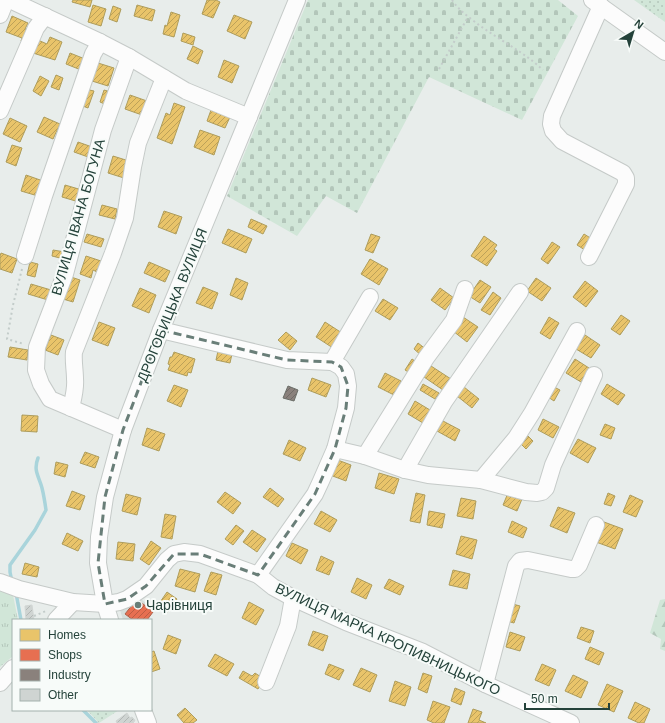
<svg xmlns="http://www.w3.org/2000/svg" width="665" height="723" font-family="Helvetica,sans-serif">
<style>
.built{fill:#d6dedb}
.grass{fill:url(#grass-dots)}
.forest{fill:url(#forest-firs)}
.cemetery{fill:url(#cemetery-stones)}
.park{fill:url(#park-tufts)}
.homes{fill:url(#homes-hatch);stroke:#ae9d5c}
.shops{fill:url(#shops-hatch);stroke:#ac624a}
.industry{fill:url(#industry-hatch);stroke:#6b6e68}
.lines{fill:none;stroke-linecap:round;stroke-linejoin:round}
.stream{stroke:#a9d4db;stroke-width:3.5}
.building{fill:url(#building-hatch);stroke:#d1d6d4}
.minor-casing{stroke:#c5cac8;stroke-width:18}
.path{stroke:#c3ccca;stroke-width:2;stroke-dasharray:2 3;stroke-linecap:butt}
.minor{stroke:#fcfcfc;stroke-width:16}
.marked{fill:none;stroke:#697e78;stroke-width:3;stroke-dasharray:8 5;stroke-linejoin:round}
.poi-dot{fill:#697e78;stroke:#f7fbf9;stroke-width:1.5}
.labels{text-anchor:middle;stroke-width:4;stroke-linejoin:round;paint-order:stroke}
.street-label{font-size:14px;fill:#24423a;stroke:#f7fbf9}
.poi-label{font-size:14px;fill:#24423a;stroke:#f7fbf9;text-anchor:start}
</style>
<defs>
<pattern id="grass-dots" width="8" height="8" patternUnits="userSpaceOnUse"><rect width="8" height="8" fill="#d1e6d8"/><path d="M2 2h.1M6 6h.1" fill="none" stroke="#b3c6ba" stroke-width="1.8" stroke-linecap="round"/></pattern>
<pattern id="forest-firs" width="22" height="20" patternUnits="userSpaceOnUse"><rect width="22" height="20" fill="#d1e6d8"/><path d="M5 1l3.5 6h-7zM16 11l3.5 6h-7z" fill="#b3c6ba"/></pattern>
<pattern id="cemetery-stones" width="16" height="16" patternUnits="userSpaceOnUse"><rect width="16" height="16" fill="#d1e6d8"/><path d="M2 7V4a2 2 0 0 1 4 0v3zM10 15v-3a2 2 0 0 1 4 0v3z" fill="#b3c6ba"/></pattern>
<pattern id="park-tufts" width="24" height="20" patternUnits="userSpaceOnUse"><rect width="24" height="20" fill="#d1e6d8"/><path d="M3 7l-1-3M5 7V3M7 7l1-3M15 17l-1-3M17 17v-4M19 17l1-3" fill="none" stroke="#b3c6ba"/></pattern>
<pattern id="homes-hatch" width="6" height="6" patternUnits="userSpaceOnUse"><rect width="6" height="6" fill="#e9c46a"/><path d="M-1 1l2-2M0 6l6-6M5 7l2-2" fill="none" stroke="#bda158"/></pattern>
<pattern id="shops-hatch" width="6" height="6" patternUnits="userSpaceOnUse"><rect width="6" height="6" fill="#e76f51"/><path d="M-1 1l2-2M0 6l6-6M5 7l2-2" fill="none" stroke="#bb5d44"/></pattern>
<pattern id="industry-hatch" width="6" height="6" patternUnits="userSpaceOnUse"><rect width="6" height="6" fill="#8a817c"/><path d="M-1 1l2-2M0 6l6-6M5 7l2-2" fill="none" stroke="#716b67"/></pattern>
<pattern id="building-hatch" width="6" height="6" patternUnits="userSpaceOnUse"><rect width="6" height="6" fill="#cfd4d2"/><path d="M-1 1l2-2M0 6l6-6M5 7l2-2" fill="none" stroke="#b2b7b5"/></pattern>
</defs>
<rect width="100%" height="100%" fill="#e8edeb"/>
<polygon class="built" points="137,596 155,610 147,620 123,620 120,610"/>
<g class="grass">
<polygon points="634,0 665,0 665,22"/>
<polygon points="87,710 119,710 99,723"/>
</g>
<polygon class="forest" points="665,599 665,651 660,649 661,639 650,633 660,600"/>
<polygon class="cemetery" points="308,0 558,0 578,16 522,120 429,77 357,213 326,196 297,236 227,196"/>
<polygon class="park" points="0,590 13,595 18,620 13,620 13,656 0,667"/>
<g class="homes">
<polygon points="73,0 92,0 90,7 72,2"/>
<polygon points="207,0 216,0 220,2 213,18 202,14"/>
<polygon points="93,5 106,9 101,26 88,22"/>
<polygon points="137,5 155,10 152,21 134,16"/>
<polygon points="113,6 121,9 117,22 109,19"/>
<polygon points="171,12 180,15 174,37 163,34 165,25 167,26"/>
<polygon points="234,15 252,22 245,39 227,31"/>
<polygon points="12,16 28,23 25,29 31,31 26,43 21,41 22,38 6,32"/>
<polygon points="183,33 195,37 193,45 181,41"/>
<polygon points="50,37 62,42 55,60 33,53 38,40 47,44"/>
<polygon points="193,46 203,51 198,64 187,59"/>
<polygon points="70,53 85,59 81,70 66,64"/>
<polygon points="224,60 239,66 232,83 218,77"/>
<polygon points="98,63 114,68 108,86 92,81"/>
<polygon points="56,75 63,78 59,90 51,87"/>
<polygon points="40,76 49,81 41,96 33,91"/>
<polygon points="85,89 94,91 88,108 80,105"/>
<polygon points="104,90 111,92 107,105 100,102"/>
<polygon points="130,95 147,101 142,115 125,109"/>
<polygon points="174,103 185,107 172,144 157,138 166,113 170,115"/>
<polygon points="211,110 230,117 225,128 207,121"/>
<polygon points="44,117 60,124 53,139 37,132"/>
<polygon points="10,118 27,126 20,142 3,134"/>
<polygon points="200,130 220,137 214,155 194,147"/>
<polygon points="78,142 95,148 91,158 74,152"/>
<polygon points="12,145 22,148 16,166 6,162"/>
<polygon points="113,156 129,161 124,178 108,173"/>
<polygon points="26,175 43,181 38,196 21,191"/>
<polygon points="65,185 82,190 79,202 62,197"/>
<polygon points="102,205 117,209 115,219 99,215"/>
<polygon points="164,211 182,217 176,234 158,227"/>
<polygon points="251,219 267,226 263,234 248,227"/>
<polygon points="228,229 252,239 246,253 222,243"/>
<polygon points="87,234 104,239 101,247 84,242"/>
<polygon points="371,234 380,237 373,253 365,250"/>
<polygon points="584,234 592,239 585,250 577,245"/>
<polygon points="484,236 497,245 494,249 497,251 487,266 471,256"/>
<polygon points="552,242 560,247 548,264 541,259"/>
<polygon points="53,250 65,252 64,259 52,256"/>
<polygon points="1,253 17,259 12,273 0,269 0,256"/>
<polygon points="86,256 101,261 97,272 93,270 91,278 80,274"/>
<polygon points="370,259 388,269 379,285 361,274"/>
<polygon points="30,262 38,264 35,277 27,275"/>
<polygon points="149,262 170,271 165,282 144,273"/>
<polygon points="71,277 80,280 73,302 63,299"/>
<polygon points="236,278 248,283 242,300 230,295"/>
<polygon points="536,278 551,288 542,301 527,291"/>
<polygon points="480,280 491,287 480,303 469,296"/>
<polygon points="585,281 598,291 586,307 573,297"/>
<polygon points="31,284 51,290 48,300 28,294"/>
<polygon points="203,287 218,293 212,309 196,303"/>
<polygon points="140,288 156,295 149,313 132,306"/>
<polygon points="440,288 454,298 445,310 431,300"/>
<polygon points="493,292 501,298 490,315 481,310"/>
<polygon points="383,299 398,308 390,320 375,311"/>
<polygon points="621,315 630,321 620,335 611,329"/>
<polygon points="463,317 478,327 467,342 453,331"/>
<polygon points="549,317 559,323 550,339 540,333"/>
<polygon points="99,322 115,328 108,346 92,340"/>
<polygon points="325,322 342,333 333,348 316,337"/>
<polygon points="286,332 297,341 290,350 278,340"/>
<polygon points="51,335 64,340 58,355 45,350"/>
<polygon points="585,335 600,345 591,358 576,349"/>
<polygon points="418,343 427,350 422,356 414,349"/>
<polygon points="10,347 28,350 27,360 8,357"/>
<polygon points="218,351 232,354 230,363 216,360"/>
<polygon points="174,352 195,359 191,373 188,372 187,376 168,370 170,365 168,364 170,357 172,357"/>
<polygon points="412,359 418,363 412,374 405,370"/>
<polygon points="575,359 589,368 581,382 566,373"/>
<polygon points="431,366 451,379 443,390 424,377"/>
<polygon points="385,373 401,381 394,395 378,387"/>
<polygon points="312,378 331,385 326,397 308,390"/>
<polygon points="423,384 439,393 435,399 420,390"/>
<polygon points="607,384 625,395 618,405 601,394"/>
<polygon points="174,385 188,390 181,407 167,401"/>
<polygon points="464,387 479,399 472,408 457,396"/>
<polygon points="554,387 560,390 554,401 548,397"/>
<polygon points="415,401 430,410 423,423 408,414"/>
<polygon points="22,415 38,416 37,432 21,431"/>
<polygon points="543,419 559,427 553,438 538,430"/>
<polygon points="443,421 460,430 455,441 437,431"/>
<polygon points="605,424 615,428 611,439 600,435"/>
<polygon points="147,428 165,434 159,451 142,445"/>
<polygon points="528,436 533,441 526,449 521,444"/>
<polygon points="578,439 596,448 588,463 570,453"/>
<polygon points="289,440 306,448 300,461 283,454"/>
<polygon points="85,452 99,457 95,468 80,463"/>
<polygon points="335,459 351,465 346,481 330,475"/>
<polygon points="56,462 68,465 65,477 54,474"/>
<polygon points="379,473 399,479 394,494 375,488"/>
<polygon points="270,488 284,499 278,507 263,497"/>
<polygon points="72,491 85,496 80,510 66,506"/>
<polygon points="225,492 241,503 233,514 217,502"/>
<polygon points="416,493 425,495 420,523 410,521"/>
<polygon points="508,493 522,499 517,511 503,505"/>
<polygon points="608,493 615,496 611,506 604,504"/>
<polygon points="126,494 141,498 137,515 122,511"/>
<polygon points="630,495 643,501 636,517 623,512"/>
<polygon points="461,498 476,501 473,519 457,516"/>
<polygon points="558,507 575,513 567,533 550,526"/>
<polygon points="321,511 337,520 330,532 314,524"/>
<polygon points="429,511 445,514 442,528 427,525"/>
<polygon points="165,514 176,516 172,539 161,537"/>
<polygon points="512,521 527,528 523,538 508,532"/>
<polygon points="604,522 623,529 615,549 596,542"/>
<polygon points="236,525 244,531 233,545 225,539"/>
<polygon points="252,530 266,539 257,552 243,542"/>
<polygon points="67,533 83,541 78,551 62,544"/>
<polygon points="461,536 477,540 472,559 456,554"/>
<polygon points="151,541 161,548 149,565 140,559"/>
<polygon points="118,542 135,544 133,561 116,559"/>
<polygon points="292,543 308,550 301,564 286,556"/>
<polygon points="321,556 334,562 329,575 316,570"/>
<polygon points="25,563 39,567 37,577 22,574"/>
<polygon points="180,569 200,574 195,592 175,586"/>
<polygon points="453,570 470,574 467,589 449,585"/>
<polygon points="211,572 222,575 216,595 204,591"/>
<polygon points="357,578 372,585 366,599 351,592"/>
<polygon points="389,579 404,586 400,595 384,588"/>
<polygon points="167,592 177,599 168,612 158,605"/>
<polygon points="249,602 264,610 256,625 242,618"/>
<polygon points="509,603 520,606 514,623 503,620"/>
<polygon points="581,627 594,631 590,643 577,638"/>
<polygon points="313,631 328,636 323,651 308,645"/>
<polygon points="510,632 525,637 520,651 506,647"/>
<polygon points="168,635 181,640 176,654 163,649"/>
<polygon points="590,647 604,653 599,665 585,659"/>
<polygon points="154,651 160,669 151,672 151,652"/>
<polygon points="215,654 234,664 227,676 208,666"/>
<polygon points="329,664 344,670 339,680 325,674"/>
<polygon points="542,664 556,670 549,686 535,680"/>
<polygon points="361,668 377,675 370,692 353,685"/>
<polygon points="243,671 252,676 255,673 264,679 258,689 239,678"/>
<polygon points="423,673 432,676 427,693 418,689"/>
<polygon points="573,675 588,682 581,698 565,691"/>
<polygon points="395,681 411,687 405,706 389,701"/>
<polygon points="607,684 623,691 614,712 598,705"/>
<polygon points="455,688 465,692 461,705 451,701"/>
<polygon points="433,701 450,707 444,723 434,723 427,720"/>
<polygon points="635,702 650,709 644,723 639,723 628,718"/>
<polygon points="185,708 197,720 193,723 184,723 177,715"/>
<polygon points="473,709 482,712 479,720 486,723 468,723"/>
</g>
<polygon class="shops" points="137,599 153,612 147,620 133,620 125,614"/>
<polygon class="industry" points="288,386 298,390 294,401 283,398"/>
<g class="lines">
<g class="stream">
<path d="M12,582L10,572V565L35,530L46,510C45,503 44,496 42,488C39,476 33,471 38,458"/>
<polyline points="16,593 21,620"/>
<polyline points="83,710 96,723"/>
</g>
</g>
<g class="building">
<polygon points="32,605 34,620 26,620 25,606"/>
<polygon points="127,713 130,718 132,717 134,719 135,721 133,722 134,723 117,723 116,721"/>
</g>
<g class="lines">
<g class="minor-casing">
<g id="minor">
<polyline points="10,0 100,42 129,57 186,91 249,117"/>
<polyline points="592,0 665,52"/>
<polyline points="0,15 6,0"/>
<polyline points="0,111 36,28 45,16"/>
<polyline points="25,256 44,196 93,54 100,42"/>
<polyline points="589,257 626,184 626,178 623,173 562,141 553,131 551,124 552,116 601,6"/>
<polyline points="161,330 287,360 332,362 341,367 346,374 348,386 346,408 335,449 321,481 315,494 258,575"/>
<polyline points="332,362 370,297"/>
<path d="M71,408C73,399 76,389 75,379C75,370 73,361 74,352L113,253L125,218L133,167L138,143L164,78"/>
<polyline points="123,430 50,399 41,384 36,370 37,347 65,274 103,130 129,57"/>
<polyline points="335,449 365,456 405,470 428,475 481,480 526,492 537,493 542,492 546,488 553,465 594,375"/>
<polyline points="365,456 426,358 454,320 465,289"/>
<polyline points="405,470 444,402 520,292"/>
<polyline points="481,480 516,438 532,413 577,331"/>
<polyline points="0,582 19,589 73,602 105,604 113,603 119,602 127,599 146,586 167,560 174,554 184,552 200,554 258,575 273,587 293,598 346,622 423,652 485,684 571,723"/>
<polyline points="56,620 73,602"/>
<polyline points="110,620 105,604 98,563 99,537 105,497 123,430 161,330 297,0"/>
<polyline points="266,682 288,626 293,598"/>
<polyline points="0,683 13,668"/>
<polyline points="485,684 516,566 520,561 528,560 571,569 575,569 579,565 596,525"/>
<polyline points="143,710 148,723"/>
</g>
</g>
<g class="path">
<path d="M452,0C458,9 466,15 475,22C497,39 523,51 543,70"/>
<polyline points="439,69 468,17"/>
<polyline points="22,269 13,305 7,339 24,344"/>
<polyline points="34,616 46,611"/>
</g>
<use href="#minor" class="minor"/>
</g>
<path class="marked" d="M161,330L287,360L332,362L341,367L348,386L346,408L335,449L315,494L258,575L200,554H174L146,586L127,599L105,604L98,563L105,497L123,430Z"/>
<circle class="poi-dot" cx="138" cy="605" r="4"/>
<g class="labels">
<g class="street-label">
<text transform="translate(78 217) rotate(-74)" y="5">ВУЛИЦЯ ІВАНА БОГУНА</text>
<text transform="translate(172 305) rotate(-68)" y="5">ДРОГОБИЦЬКА ВУЛИЦЯ</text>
<text transform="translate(388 639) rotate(25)" y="5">ВУЛИЦЯ МАРКА КРОПИВНИЦЬКОГО</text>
</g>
<g class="poi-label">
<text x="146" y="610">Чарівниця</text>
</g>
</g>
<rect x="12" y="619" width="140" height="92" fill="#f7fbf9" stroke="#a3b1ad"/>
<rect x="20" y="629" width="20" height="12" fill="#e9c46a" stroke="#a3b1ad"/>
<text x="48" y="639" font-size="12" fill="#24423a">Homes</text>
<rect x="20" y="649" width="20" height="12" fill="#e76f51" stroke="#a3b1ad"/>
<text x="48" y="659" font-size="12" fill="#24423a">Shops</text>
<rect x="20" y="669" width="20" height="12" fill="#8a817c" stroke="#a3b1ad"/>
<text x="48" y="679" font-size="12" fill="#24423a">Industry</text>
<rect x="20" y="689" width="20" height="12" fill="#cfd4d2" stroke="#a3b1ad"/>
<text x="48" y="699" font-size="12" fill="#24423a">Other</text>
<g transform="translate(633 32) rotate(38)" stroke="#f7fbf9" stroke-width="3" paint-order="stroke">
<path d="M0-3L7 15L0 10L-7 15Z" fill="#24423a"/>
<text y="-6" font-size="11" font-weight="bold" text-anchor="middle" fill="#24423a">N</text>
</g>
<path d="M525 703v6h84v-6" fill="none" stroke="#24423a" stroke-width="2"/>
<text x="531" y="703" font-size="12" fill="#24423a" stroke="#f7fbf9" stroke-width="3" paint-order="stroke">50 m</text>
</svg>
